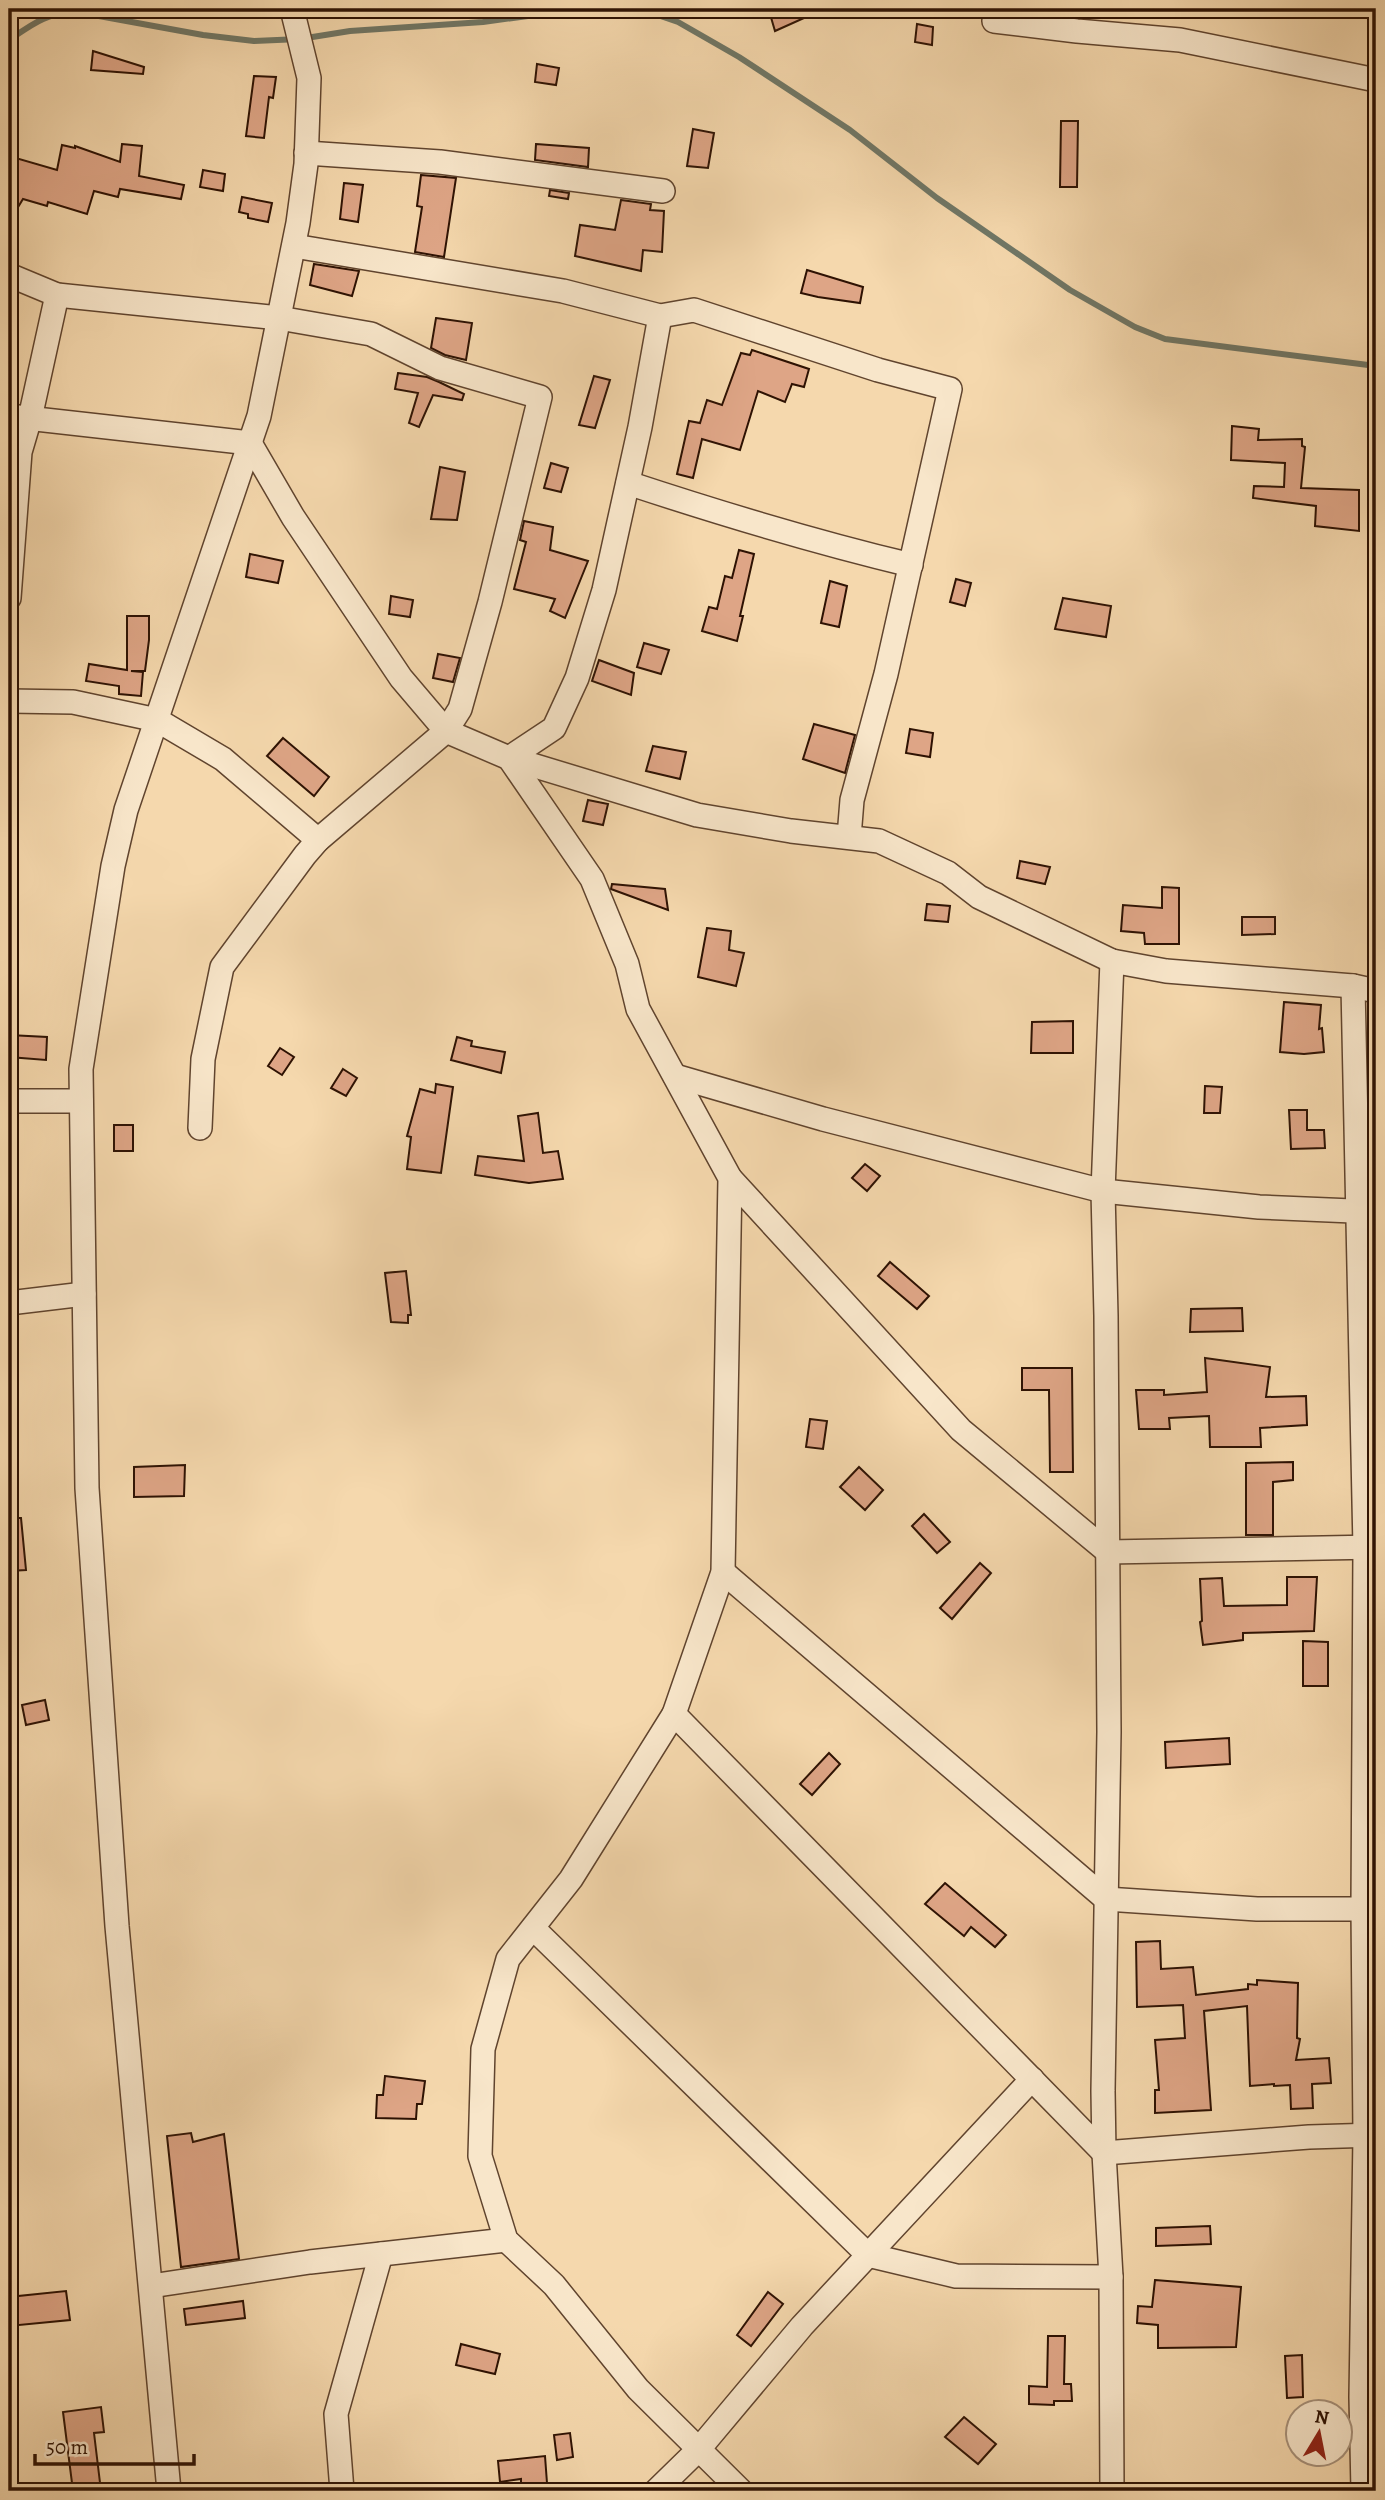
<svg xmlns="http://www.w3.org/2000/svg" width="1385" height="2500" font-family="Alegreya,serif">
<style>
.lines{fill:none;stroke-linecap:round;stroke-linejoin:round}
.stream{stroke:#707766;stroke-width:6}
.building{fill:#dea586;stroke:#2e1203;stroke-width:2}
.street-casing{stroke:#60442e;stroke-width:26}
.street{stroke:#f8e6ca;stroke-width:23}
</style>
<rect width="100%" height="100%" fill="#f5d8ad"/>
<filter id="stains"><feTurbulence type="fractalNoise" baseFrequency=".00286" numOctaves="4"/><feColorMatrix values="0 0 0 0 .2 0 0 0 0 .09 0 0 0 0 .02 0 0 0 .5 -.17"/></filter>
<radialGradient id="worn" r=".72"><stop offset=".6" stop-color="#630" stop-opacity="0"/><stop offset="1" stop-color="#630" stop-opacity=".3"/></radialGradient>
<g class="lines">
<g class="stream">
<polyline points="640,9 678,22 739,57 850,130 937,198 1070,290 1135,327 1165,339 1376,366"/>
<path d="M9,40C34,23 46,13 77,12L203,35L254,41L300,39L350,31L483,22L579,9"/>
</g>
</g>
<g class="building">
<polygon points="789,9 821,9 822,10 775,31 770,14"/>
<polygon points="917,24 933,27 932,45 915,42"/>
<polygon points="93,51 144,67 143,74 91,70"/>
<polygon points="537,64 559,68 556,85 535,82"/>
<polygon points="254,76 276,77 273,98 269,97 264,138 246,136"/>
<polygon points="1061,121 1078,121 1077,187 1060,187"/>
<polygon points="693,129 714,133 708,168 687,166"/>
<polygon points="122,144 142,146 139,176 184,185 181,199 120,189 118,197 94,191 87,214 48,202 47,206 23,199 9,222 9,156 57,170 62,145 75,148 75,146 120,162"/>
<polygon points="536,144 589,148 588,167 535,160"/>
<polygon points="203,170 225,174 223,191 200,187"/>
<polygon points="421,175 456,178 444,257 415,252 422,207 417,206"/>
<polygon points="344,183 363,185 358,222 340,219"/>
<polygon points="550,190 569,193 568,199 549,196"/>
<polygon points="242,197 272,203 268,222 248,218 248,214 239,212"/>
<polygon points="621,200 651,204 650,210 664,211 662,252 643,250 641,271 575,256 580,225 615,230"/>
<polygon points="314,264 359,271 352,296 310,285"/>
<polygon points="807,270 863,287 860,303 818,297 801,293"/>
<polygon points="436,318 472,323 466,360 445,355 431,348"/>
<polygon points="752,350 809,369 804,387 792,384 785,402 758,391 740,450 702,439 693,478 677,474 689,421 700,423 707,400 722,405 741,353 750,355"/>
<polygon points="398,373 427,377 439,382 464,394 462,400 433,395 419,427 409,423 418,393 395,389"/>
<polygon points="594,376 610,380 595,428 579,425"/>
<polygon points="1232,426 1259,429 1258,440 1302,439 1302,446 1305,447 1301,488 1359,490 1359,531 1315,526 1316,506 1253,498 1254,486 1284,487 1285,463 1231,460"/>
<polygon points="551,463 568,468 561,492 544,488"/>
<polygon points="440,467 465,472 457,520 431,519"/>
<polygon points="524,521 553,527 550,550 588,561 565,618 550,611 555,599 514,589 526,542 520,540"/>
<polygon points="739,550 754,554 740,616 743,616 737,641 702,631 709,607 717,609 725,576 732,578"/>
<polygon points="250,554 283,561 278,583 246,577"/>
<polygon points="956,579 971,583 965,606 950,602"/>
<polygon points="830,581 847,586 839,627 821,623"/>
<polygon points="391,596 413,600 410,617 389,614"/>
<polygon points="1063,598 1111,606 1106,637 1055,629"/>
<polygon points="127,616 149,616 149,640 145,671 131,671 143,672 141,696 119,694 119,686 86,681 89,664 127,670"/>
<polygon points="644,643 669,650 661,674 637,667"/>
<polygon points="438,654 460,658 453,682 433,678"/>
<polygon points="599,660 634,673 631,695 592,681"/>
<polygon points="814,724 855,735 845,773 803,759"/>
<polygon points="910,729 933,733 930,757 906,753"/>
<polygon points="283,738 329,777 314,796 267,756"/>
<polygon points="653,746 686,752 680,779 646,771"/>
<polygon points="588,800 608,804 603,825 583,821"/>
<polygon points="1020,861 1050,867 1045,884 1017,878"/>
<polygon points="612,884 665,889 668,910 611,889"/>
<polygon points="1162,887 1179,888 1179,944 1145,944 1144,933 1121,931 1123,905 1162,908"/>
<polygon points="927,904 950,906 948,922 925,920"/>
<polygon points="1242,917 1275,917 1275,934 1242,935"/>
<polygon points="707,928 731,931 729,950 744,953 736,986 698,977"/>
<polygon points="1284,1002 1321,1005 1319,1029 1322,1028 1324,1052 1304,1054 1280,1052"/>
<polygon points="1073,1021 1073,1053 1031,1053 1032,1022"/>
<polygon points="9,1035 47,1037 46,1060 9,1057"/>
<polygon points="457,1037 472,1041 471,1046 505,1052 501,1073 451,1060"/>
<polygon points="280,1048 294,1057 282,1075 268,1066"/>
<polygon points="343,1069 357,1078 346,1096 331,1088"/>
<polygon points="436,1084 453,1087 441,1173 407,1169 411,1137 407,1136 420,1089 435,1093"/>
<polygon points="1205,1086 1222,1087 1220,1113 1204,1113"/>
<polygon points="1289,1110 1307,1110 1307,1130 1324,1130 1325,1148 1291,1149"/>
<polygon points="538,1113 543,1153 558,1151 563,1179 529,1183 475,1175 478,1156 524,1161 518,1116"/>
<rect x="114" y="1125" width="19" height="26"/>
<polygon points="865,1164 880,1176 867,1191 852,1178"/>
<polygon points="890,1262 929,1296 917,1309 878,1276"/>
<polygon points="406,1271 411,1315 408,1315 408,1323 391,1322 385,1273"/>
<polygon points="1242,1308 1243,1331 1190,1332 1191,1309"/>
<polygon points="1205,1358 1270,1367 1266,1397 1306,1396 1307,1425 1260,1428 1261,1447 1210,1447 1209,1416 1169,1418 1170,1429 1139,1429 1136,1390 1164,1390 1164,1395 1207,1392"/>
<polygon points="1022,1368 1072,1368 1073,1472 1050,1472 1049,1390 1022,1390"/>
<polygon points="810,1419 827,1421 823,1449 806,1447"/>
<polygon points="1293,1462 1293,1480 1273,1482 1273,1535 1246,1535 1246,1463"/>
<polygon points="185,1465 184,1496 134,1497 134,1467"/>
<polygon points="859,1467 883,1490 865,1510 840,1487"/>
<polygon points="924,1514 950,1542 937,1553 912,1526"/>
<polygon points="9,1518 21,1518 26,1570 9,1571"/>
<polygon points="980,1563 991,1573 952,1619 940,1608"/>
<polygon points="1287,1577 1317,1577 1314,1631 1243,1633 1243,1640 1203,1645 1200,1622 1202,1621 1200,1579 1222,1578 1224,1606 1287,1605"/>
<polygon points="1303,1641 1328,1642 1328,1686 1303,1686"/>
<polygon points="45,1700 49,1720 26,1725 22,1705"/>
<polygon points="1229,1738 1230,1764 1166,1768 1165,1742"/>
<polygon points="829,1753 840,1764 812,1795 800,1784"/>
<polygon points="945,1883 1006,1935 995,1947 971,1927 964,1936 925,1904"/>
<polygon points="1160,1941 1161,1969 1193,1967 1196,1995 1248,1989 1248,1984 1257,1985 1257,1980 1298,1983 1297,2038 1300,2039 1296,2060 1329,2058 1331,2083 1312,2084 1313,2108 1291,2109 1290,2085 1274,2086 1274,2084 1250,2086 1247,2006 1204,2011 1211,2110 1155,2113 1155,2090 1159,2090 1155,2040 1185,2038 1183,2005 1137,2007 1136,1942"/>
<polygon points="385,2076 425,2081 422,2104 417,2104 416,2119 376,2118 377,2095 383,2095"/>
<polygon points="191,2133 193,2142 224,2134 239,2259 181,2267 167,2136"/>
<polygon points="1210,2226 1211,2244 1156,2246 1156,2228"/>
<polygon points="1155,2280 1241,2287 1236,2347 1158,2348 1158,2325 1137,2323 1138,2306 1152,2307"/>
<polygon points="66,2291 70,2320 9,2326 9,2297"/>
<polygon points="768,2292 783,2304 751,2346 737,2335"/>
<polygon points="243,2301 245,2318 186,2325 184,2309"/>
<polygon points="1048,2336 1065,2336 1064,2384 1071,2384 1072,2401 1054,2401 1054,2405 1029,2404 1029,2386 1047,2387"/>
<polygon points="461,2344 500,2354 495,2374 456,2365"/>
<polygon points="1302,2355 1303,2397 1287,2398 1285,2356"/>
<polygon points="101,2407 104,2432 94,2433 101,2491 73,2491 63,2412"/>
<polygon points="964,2417 996,2444 978,2464 945,2437"/>
<polygon points="570,2433 573,2457 557,2460 554,2435"/>
<polygon points="545,2456 547,2483 521,2485 521,2479 500,2482 498,2461"/>
</g>
<g class="lines">
<g class="street-casing">
<g id="street">
<polyline points="996,9 994,21 1077,31 1180,40 1376,80"/>
<polyline points="306,153 440,162 663,191"/>
<polyline points="294,246 563,291 660,316 694,310 878,370 950,389 886,674 852,800 849,837"/>
<polyline points="9,275 57,295 279,318 371,334 440,368 540,397 490,602 460,709 446,731 318,840 305,855 222,967 203,1059 200,1128"/>
<polyline points="9,416 250,443 293,517 401,678 446,731 509,758 592,879 627,964 638,1009 730,1178 723,1572 674,1714 571,1879 508,1959 483,2049 480,2156 506,2240 554,2285 638,2389 741,2491"/>
<path d="M628,483C722,514 815,542 911,565"/>
<polyline points="9,598 20,452 30,418 57,295"/>
<polyline points="9,701 73,702 157,720 223,759 318,840"/>
<polyline points="509,758 697,815 791,831 879,841 948,873 979,897 1112,961 1166,971 1353,986 1376,991"/>
<polyline points="509,758 554,728 577,678 604,590 640,427 660,316"/>
<polyline points="1112,961 1103,1191 1106,1316 1109,1732 1103,2091 1104,2153 1111,2277 1112,2491"/>
<polyline points="1353,986 1365,1548 1363,1909 1365,2136 1361,2397 1363,2491"/>
<polyline points="675,1076 823,1119 1103,1191 1259,1207 1376,1212"/>
<polyline points="9,1101 81,1101"/>
<polyline points="730,1178 961,1430 1108,1552 1376,1547"/>
<polyline points="9,1303 84,1294"/>
<polyline points="723,1572 1106,1899 1257,1909 1376,1909"/>
<polyline points="674,1714 1104,2153 1309,2137 1376,2135"/>
<polyline points="533,1928 868,2255 956,2276 1111,2277"/>
<polyline points="151,2286 310,2262 506,2240"/>
<polyline points="169,2491 117,1926 87,1488 81,1069 113,866 126,810 259,416 298,223 306,164 309,78 292,9"/>
<polyline points="342,2491 336,2414 381,2254"/>
<polyline points="656,2491 699,2449 802,2326 1032,2079"/>
</g>
</g>
<use href="#street" class="street"/>
</g>
<rect width="1385" height="2500" fill="none" stroke="#f5d8ad" stroke-width="35"/>
<rect x="10" y="10" width="1364" height="2479" fill="none" stroke="#2e1203" stroke-width="3.5"/>
<rect x="18" y="18" width="1350" height="2465" fill="none" stroke="#2e1203" stroke-width="2"/>
<g transform="translate(1319 2433) rotate(10)"><circle r="33" fill="#f8e6ca" stroke="#a7917a" stroke-width="2"/>
<path d="M0-5L12 26L0 18L-12 26Z" fill="#8f2418"/>
<text y="-10" font-size="19" font-weight="bold" text-anchor="middle" fill="#2e1203">N</text>
</g>
<path d="M35 2454v10h159v-10" fill="none" stroke="#2e1203" stroke-width="3.5"/>
<text x="46" y="2454" font-size="21" fill="#2e1203" stroke="#f8e6ca" stroke-width="5" paint-order="stroke">50 m</text>
<rect width="100%" height="100%" filter="url(#stains)"/>
<rect width="100%" height="100%" fill="url(#worn)"/>
</svg>
